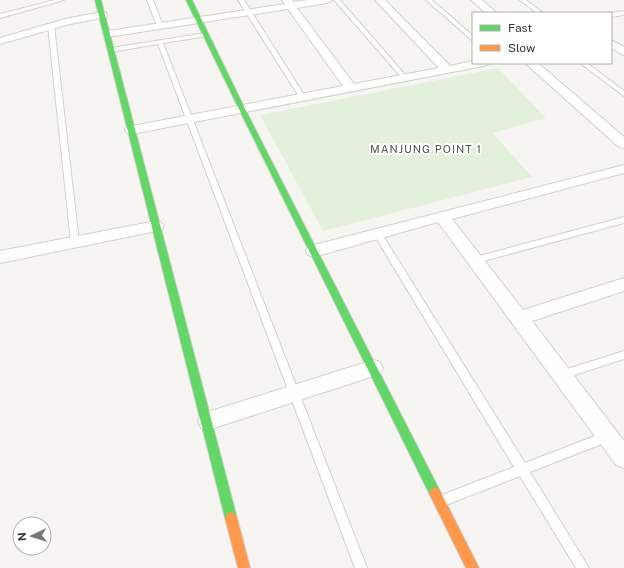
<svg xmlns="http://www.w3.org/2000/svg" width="624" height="568" font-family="'Public Sans',sans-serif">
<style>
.green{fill:#e3f0dc}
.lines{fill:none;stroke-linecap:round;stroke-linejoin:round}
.lane-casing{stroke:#d2d0cd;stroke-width:2}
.street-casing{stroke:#d2d0cd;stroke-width:2}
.fast-casing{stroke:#d2d0cd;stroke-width:2}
.slow-casing{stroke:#d2d0cd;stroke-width:2}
.lane{fill:#fefefd;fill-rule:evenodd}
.street{fill:#fefefd;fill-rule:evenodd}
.fast{fill:#63d668;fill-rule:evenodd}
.slow{fill:#ff974d;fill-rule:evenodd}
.labels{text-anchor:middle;stroke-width:4;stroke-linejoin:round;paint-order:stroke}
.far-neighbourhood-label{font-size:11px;letter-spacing:1px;fill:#57544e;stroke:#fff}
</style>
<rect width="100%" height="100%" fill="#f7f5f2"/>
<polygon class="green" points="498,68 546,118 493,133 532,177 323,231 260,115"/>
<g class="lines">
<g class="lane-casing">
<g id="lane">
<polygon points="55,0 64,0 0,18 0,14"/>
<polygon points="147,0 153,0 163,26 162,27 157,26"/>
<polygon points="238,0 244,0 306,98 305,99 300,98"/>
<polygon points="334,0 340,0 407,77 407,79 403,79"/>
<polygon points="426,0 432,0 473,36 473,41"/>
<polygon points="520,0 526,0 543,13 537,13"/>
<polygon points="624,11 624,15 611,17 611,13"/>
<polygon points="51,24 54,26 79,242 75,245 71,242 48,26"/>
<polygon points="206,33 208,34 208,36 163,43 367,568 355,568 158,44 111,52 108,50 111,48"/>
<polygon points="580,63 587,63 624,91 624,96"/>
<polygon points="624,217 624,223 476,263 472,260 476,257"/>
<polygon points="377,230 380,231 525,463 608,431 612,432 614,436 612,440 530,472 589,568 576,568 520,476 441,507 437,505 435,501 437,497 514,467 373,233"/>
<polygon points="624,351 624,359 562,379 558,378 557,375 558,372"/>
</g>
</g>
<g class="street-casing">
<g id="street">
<polygon points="282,0 292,0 294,2 308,0 332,0 327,3 297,8 354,84 439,68 375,0 385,0 450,66 473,61 473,63 489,63 487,65 483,66 132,134 127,133 125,130 127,127 132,126 343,86 288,9 108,37 103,34 108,31 285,4"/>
<polygon points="471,0 482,0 497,13 486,13"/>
<polygon points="102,12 106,13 107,15 106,17 70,24 0,44 0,38 65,19"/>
<polygon points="611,40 624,47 624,55 611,48"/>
<polygon points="525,63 538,63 624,137 624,148 619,147"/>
<polygon points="624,165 624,173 452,219 523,310 624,278 624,291 532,321 624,441 624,468 616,465 438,222 314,257 308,255 306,251 308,247 314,245"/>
<polygon points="156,221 161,222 164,226 161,230 0,263 0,251"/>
<polygon points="373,360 380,362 383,368 380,374 208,430 201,428 198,421 201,414 208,412"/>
</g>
</g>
<g class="fast-casing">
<g id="fast">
<polygon points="95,0 101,0 237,518 235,522 231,524 227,522 225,518"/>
<polygon points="186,0 192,0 245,109 439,489 441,493 439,497 435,499 431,497 239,109"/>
</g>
</g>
<g class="slow-casing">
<g id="slow">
<polygon points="435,487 439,489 479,568 466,568 429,493 431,489"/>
<polygon points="231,512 235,514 237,518 250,568 238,568 225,518 227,514"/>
</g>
</g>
<use href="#lane" class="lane"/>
<use href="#street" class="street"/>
<use href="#fast" class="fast"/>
<use href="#slow" class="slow"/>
</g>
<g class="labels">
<g class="far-neighbourhood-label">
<text x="426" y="153">MANJUNG POINT 1</text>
</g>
</g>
<rect x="472" y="12" width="140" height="52" fill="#ffffff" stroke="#aeaead"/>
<rect x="480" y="25" width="20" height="6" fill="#63d668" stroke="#aeaead"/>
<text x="508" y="32" font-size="12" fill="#353431">Fast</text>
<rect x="480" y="45" width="20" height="6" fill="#ff974d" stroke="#aeaead"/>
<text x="508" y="52" font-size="12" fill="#353431">Slow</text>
<g transform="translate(32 536) rotate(266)"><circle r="19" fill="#ffffff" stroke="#aeaead"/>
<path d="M0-3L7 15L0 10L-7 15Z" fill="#797875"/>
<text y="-6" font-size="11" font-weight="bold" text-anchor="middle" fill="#353431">N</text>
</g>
</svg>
